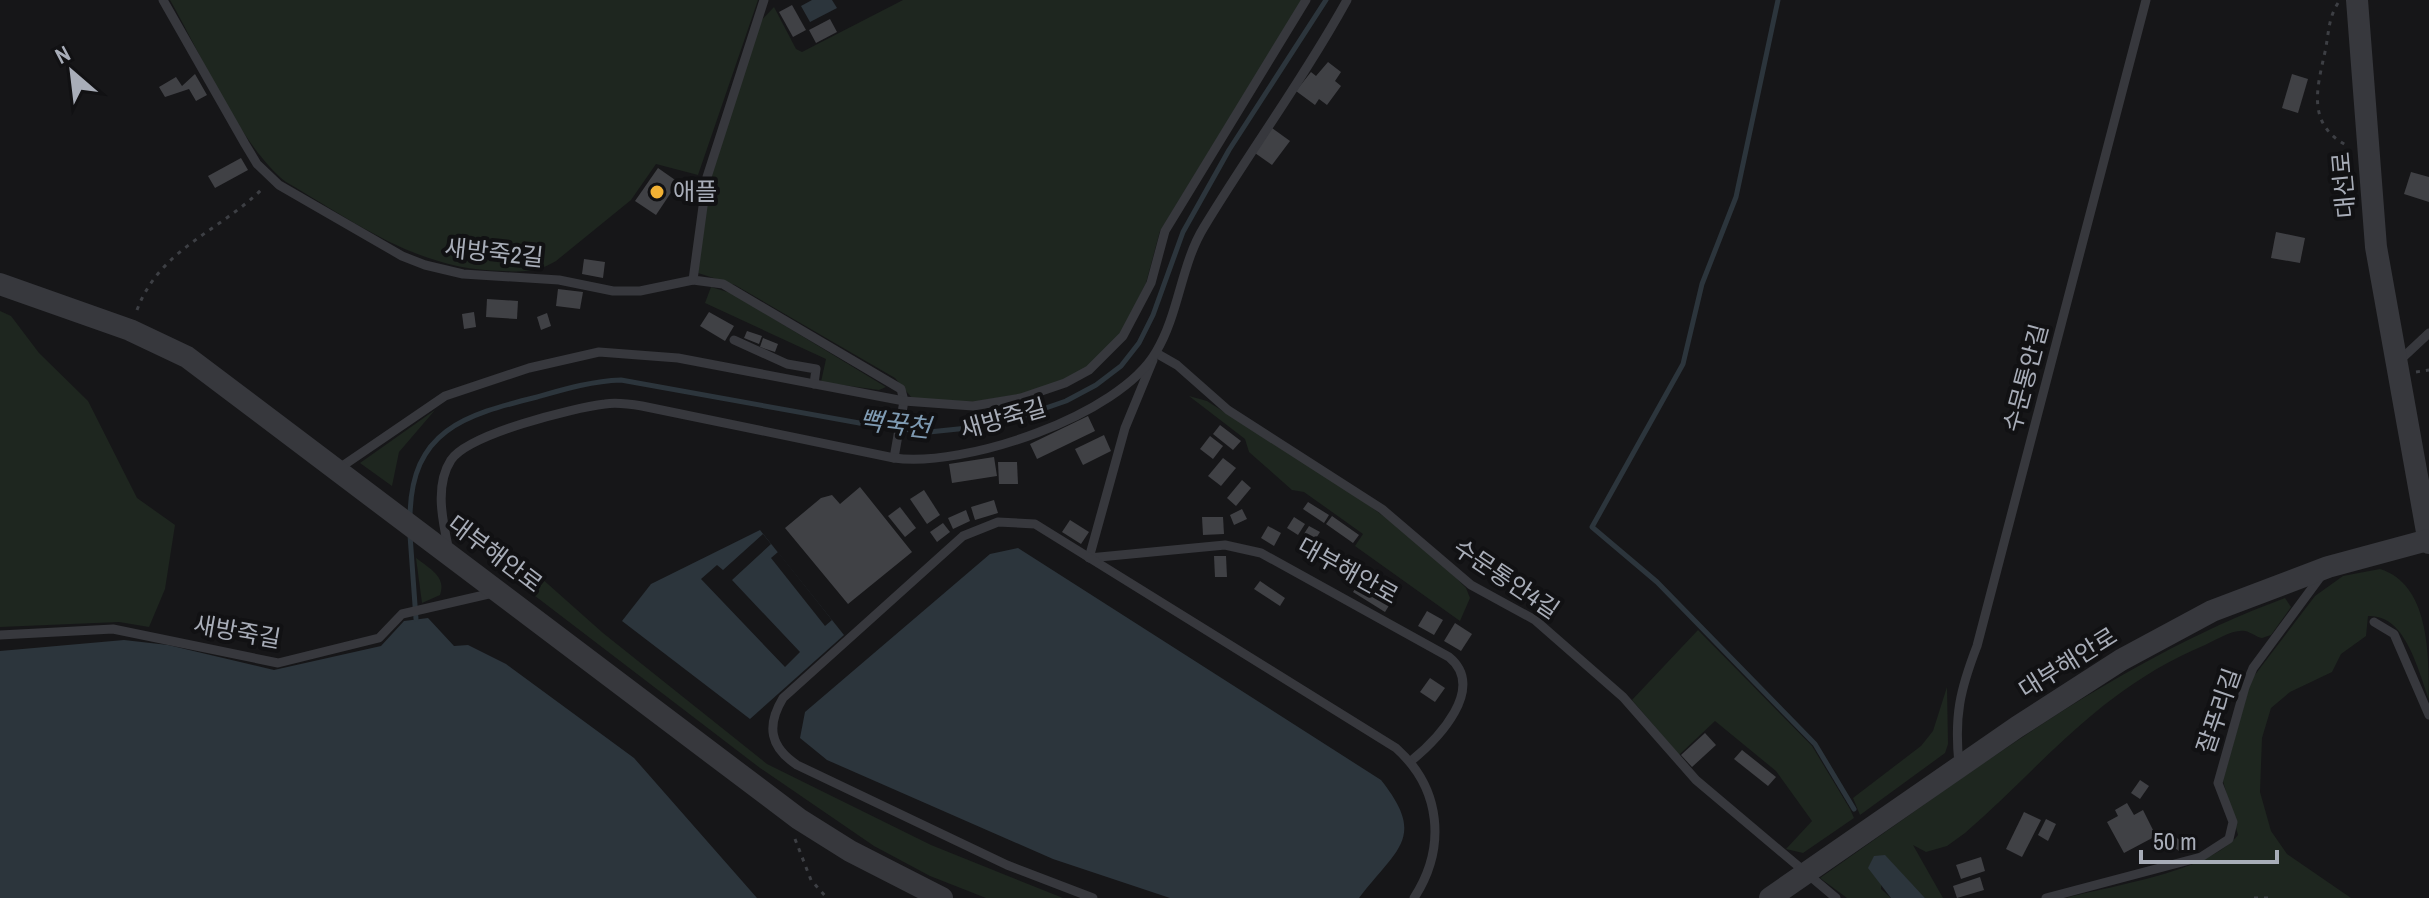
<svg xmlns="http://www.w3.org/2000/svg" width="2429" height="898" font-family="'Archivo Narrow','Noto Sans KR',sans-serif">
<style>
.green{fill:#1e261f}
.water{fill:#2c353c}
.pier{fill:#161618}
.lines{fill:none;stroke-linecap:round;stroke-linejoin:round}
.stream{stroke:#2c353c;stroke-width:5}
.building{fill:#404145}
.path{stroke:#3d3f44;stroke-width:3;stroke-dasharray:4 6;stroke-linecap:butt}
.service{stroke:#37383d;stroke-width:9}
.tertiary{stroke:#37383d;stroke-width:22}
.poi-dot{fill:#f2b134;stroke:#111113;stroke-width:3}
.labels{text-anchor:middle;stroke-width:8;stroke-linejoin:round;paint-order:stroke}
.street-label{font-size:24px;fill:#a8adb8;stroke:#111113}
.poi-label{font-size:24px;fill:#a8adb8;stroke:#111113;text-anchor:start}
.water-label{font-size:26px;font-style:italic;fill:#7f9bb3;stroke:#111113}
</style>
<rect width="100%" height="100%" fill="#161618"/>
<g class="green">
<path d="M170,0H758L698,175L656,164L631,200L556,261C538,272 524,272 503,271C417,270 357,223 286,182C240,146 200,52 170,0Z"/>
<polygon points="903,0 1302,0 1160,231 1146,283 1121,333 1088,367 1063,381 1021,394 973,402 912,398 895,378 735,285 698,273 710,181 760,22 774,7 796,49 802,52"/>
<polygon points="711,287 731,293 886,387 879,390 821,382 826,359 705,303"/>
<polygon points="0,311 11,316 39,353 88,401 137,498 175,525 165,589 149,627 119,622 0,627"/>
<path d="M1189,396L1207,401C1296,459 1392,510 1466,588L1470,598L1460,621L1355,546L1363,534L1304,492L1292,490L1249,452L1245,439Z"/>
<polygon points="435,410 399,452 392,486 360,463"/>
<polygon points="504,553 522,561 603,633 767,764 931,845 1063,898 986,898 930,876 874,846 760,768 496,566 497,558"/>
<path d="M416,558C429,568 447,577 440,595L422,603Z"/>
<path d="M2380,569C2429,584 2429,653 2429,699C2418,671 2406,614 2368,616L2366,636L2341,654L2332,672L2290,692L2271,708L2262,738L2260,792L2271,831L2287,854L2351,898H2066C2114,885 2208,872 2238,835L2223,781L2251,680L2315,596L2343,576Z"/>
<path d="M2285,598L2291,607L2271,635L2262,638C2256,637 2251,632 2245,631C2233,629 2216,640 2205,645C2100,689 2047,761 1965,833L1947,846L1926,852L1913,845L1943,898H1925L1884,855L1881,889L1891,898H1847L1820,878C1968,775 2114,661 2285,598Z"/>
<polygon points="1698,630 1812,746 1850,809 1854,818 1803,853 1786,849 1812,821 1776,771 1715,721 1679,755 1632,700"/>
<polygon points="1947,687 1948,744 1945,753 1860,815 1853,798 1921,746 1933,731"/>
</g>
<g class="water">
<polygon points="812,0 832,0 837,8 810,22 801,6"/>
<polygon points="760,530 844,635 750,719 622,621 651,584"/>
<path d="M1018,548L1381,780C1427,838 1397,848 1359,898H1170L1053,859L827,760L800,738L805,712L990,554Z"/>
<polygon points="428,618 454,646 468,645 506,664 634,758 757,898 0,898 0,651 124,640 168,645 274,670 381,646 404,621"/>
<polygon points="1885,855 1925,898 1891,898 1868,868 1874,856"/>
</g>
<g class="pier">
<polygon points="763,534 771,544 732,580 800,652 785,667 701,579 717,565 723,570"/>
<polygon points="778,552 832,620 825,626 771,558"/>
</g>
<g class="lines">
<g class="stream">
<polyline points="1778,0 1736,197 1702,284 1683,364 1592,527 1657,582 1815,744 1854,809"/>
<path d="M410,517C411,430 464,415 537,397C565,389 592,381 621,380L876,426L929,432L997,425L1066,401L1096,385L1121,366L1139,343L1153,315L1183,232L1229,150L1326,0"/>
<polyline points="410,535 416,619"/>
</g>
</g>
<g class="building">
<polygon points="792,5 806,30 793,37 779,12"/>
<polygon points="830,19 837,32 816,43 809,30"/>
<polygon points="1328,62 1341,72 1335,81 1341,86 1327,105 1319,99 1315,105 1296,91 1311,72 1316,76"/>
<polygon points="195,74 207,95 196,101 189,89 165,97 159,87 176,77 182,86"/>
<polygon points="2292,74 2308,79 2298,113 2282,108"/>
<polygon points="1272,128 1290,141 1272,165 1255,153"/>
<polygon points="241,158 248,170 215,188 208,176"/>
<polygon points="658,168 678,182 656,215 635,201"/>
<polygon points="2411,172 2429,177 2429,202 2404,194"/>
<polygon points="2276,232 2305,238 2300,263 2271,258"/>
<polygon points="584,259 605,262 603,278 582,274"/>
<polygon points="558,289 583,292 580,309 556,306"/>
<polygon points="487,299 518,301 517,319 486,317"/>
<polygon points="474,312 476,327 464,329 462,314"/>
<polygon points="709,312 734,326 725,341 700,326"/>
<polygon points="547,313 551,326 541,330 537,317"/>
<polygon points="747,331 762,336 759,344 744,338"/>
<polygon points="763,338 778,344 775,352 760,347"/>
<polygon points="1088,416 1095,431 1037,459 1030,444"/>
<polygon points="1220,425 1241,441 1233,450 1213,434"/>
<polygon points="1104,435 1111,451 1083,465 1075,449"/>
<polygon points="1210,436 1223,446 1213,459 1200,449"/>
<polygon points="994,457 997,476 952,483 949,464"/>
<polygon points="1223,458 1236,468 1221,486 1208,476"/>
<polygon points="998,462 1017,462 1018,484 999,484"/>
<polygon points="1242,480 1251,488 1236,506 1227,498"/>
<polygon points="860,487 912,552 848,604 785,528 821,498 832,495 840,504"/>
<polygon points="924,490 940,515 927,524 910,499"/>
<polygon points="994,500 998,513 975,520 971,507"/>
<polygon points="1308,502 1329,515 1324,523 1303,509"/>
<polygon points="900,507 916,528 905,537 888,516"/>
<polygon points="1242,509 1247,519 1234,525 1230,515"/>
<polygon points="966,510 970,521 953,529 948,518"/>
<polygon points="1332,516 1359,535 1353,543 1326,524"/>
<polygon points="1202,517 1223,517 1224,534 1203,535"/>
<polygon points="1294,517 1305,524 1298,535 1287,528"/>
<polygon points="1070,520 1089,532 1081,544 1062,532"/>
<polygon points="943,523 950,532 937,542 930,532"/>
<polygon points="1268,526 1281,533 1274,546 1261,538"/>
<polygon points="1309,526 1320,532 1313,543 1302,537"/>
<polygon points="1214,556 1226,556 1227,577 1215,577"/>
<polygon points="1364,576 1395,596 1385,612 1353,592"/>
<polygon points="1260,581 1285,598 1280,606 1254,589"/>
<polygon points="1427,611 1443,620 1434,635 1418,626"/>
<polygon points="1455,623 1472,634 1461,651 1444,641"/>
<polygon points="1430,678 1445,688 1435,702 1420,692"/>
<polygon points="1705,733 1716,745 1692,767 1681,755"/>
<polygon points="1742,750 1776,777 1768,786 1734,759"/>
<polygon points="2140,780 2149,786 2140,799 2131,793"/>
<polygon points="2127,803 2134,815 2143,810 2156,836 2124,853 2107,822 2118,816 2115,810"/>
<polygon points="2024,812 2041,820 2022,857 2006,849"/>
<polygon points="2046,819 2056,824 2048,841 2038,835"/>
<polygon points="2167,831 2184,843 2179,851 2161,838"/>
<polygon points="1981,857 1985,871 1961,879 1956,865"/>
<polygon points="1980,877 1984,890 1957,898 1953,886"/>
</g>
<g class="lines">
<g class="path">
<path d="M2338,3C2328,19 2329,33 2325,52C2317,88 2306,125 2348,146"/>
<path d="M137,310C160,248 221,231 264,187"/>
<polyline points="2416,372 2429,370"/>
<polyline points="795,839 811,880 827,898"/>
<polyline points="2254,898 2274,898"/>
</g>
<g class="service">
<polyline points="163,0 245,144 257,164 279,185 402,256 425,265 463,274 559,280 613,291 640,291 693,280 723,284 901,389 904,401 894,458"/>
<polyline points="693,280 707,177 764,0"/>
<polyline points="734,340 787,364 816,369 814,384"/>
<polyline points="1156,353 1177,365 1228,410 1382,509 1471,585 1535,620 1623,697 1696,780 1836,898"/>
<path d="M1153,360L1125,428L1089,558L1225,545L1261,553L1449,657C1487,688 1438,739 1411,761"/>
<polyline points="2398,362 2429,333"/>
<polyline points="338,469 445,396 529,368 599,352 678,358 904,401 973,406 1021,398 1065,383 1089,370 1123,336 1151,283 1165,231 1306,0"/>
<path d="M449,551C443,523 434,486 451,460C469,434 572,408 605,404C617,402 630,404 642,406L894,458C964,468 1119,416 1156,352C1179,314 1181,264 1204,227C1250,151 1304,78 1347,0"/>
<polyline points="2374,622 2394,634 2429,715"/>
<polyline points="0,635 113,629 278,663 379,638 402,614 493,593"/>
<path d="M1959,764C1954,716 1960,690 1977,646L2146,0"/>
<path d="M1093,898L1007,865L797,765C770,747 766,726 783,698L963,536L998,522L1035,524L1396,748C1441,788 1447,847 1414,898"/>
<polyline points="2046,898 2201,857 2229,839 2233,822 2218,783 2245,687 2253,668 2321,576"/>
</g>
<g class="tertiary">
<polyline points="2357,0 2376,247 2429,543"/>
<polyline points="0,284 130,330 187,357 799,819 850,851 942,898"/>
<polyline points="1770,898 2017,727 2121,660 2212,611 2328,567 2428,540"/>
</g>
</g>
<circle class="poi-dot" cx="657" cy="192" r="8"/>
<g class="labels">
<g class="street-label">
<text transform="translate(2344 185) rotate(-95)" y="8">대선로</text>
<text transform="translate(494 253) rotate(6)" y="8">새방죽2길</text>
<text transform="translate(2026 378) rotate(-75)" y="8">수문통안길</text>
<text transform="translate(1003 419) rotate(-16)" y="8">새방죽길</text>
<text transform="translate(495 554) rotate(37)" y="8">대부해안로</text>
<text transform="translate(1348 571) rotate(29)" y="8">대부해안로</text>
<text transform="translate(1506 579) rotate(34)" y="8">수문통안4길</text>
<text transform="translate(237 632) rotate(10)" y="8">새방죽길</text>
<text transform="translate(2068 663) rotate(-32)" y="8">대부해안로</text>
<text transform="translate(2219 711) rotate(-71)" y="8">잘푸리길</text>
</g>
<g class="poi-label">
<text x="673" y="200">애플</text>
</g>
<g class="water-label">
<text transform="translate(895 424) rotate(7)" y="9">뻑꾹천</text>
</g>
</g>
<g transform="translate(72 72) rotate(332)" stroke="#111113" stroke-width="6" paint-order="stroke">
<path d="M0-6L14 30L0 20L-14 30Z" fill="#a8adb8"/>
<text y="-12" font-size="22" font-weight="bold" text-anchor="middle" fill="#a8adb8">N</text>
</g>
<path d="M2141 850v12h136v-12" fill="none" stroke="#a8adb8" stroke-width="4"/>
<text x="2153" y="850" font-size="24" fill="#a8adb8" stroke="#111113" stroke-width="6" paint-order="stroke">50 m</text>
</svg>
